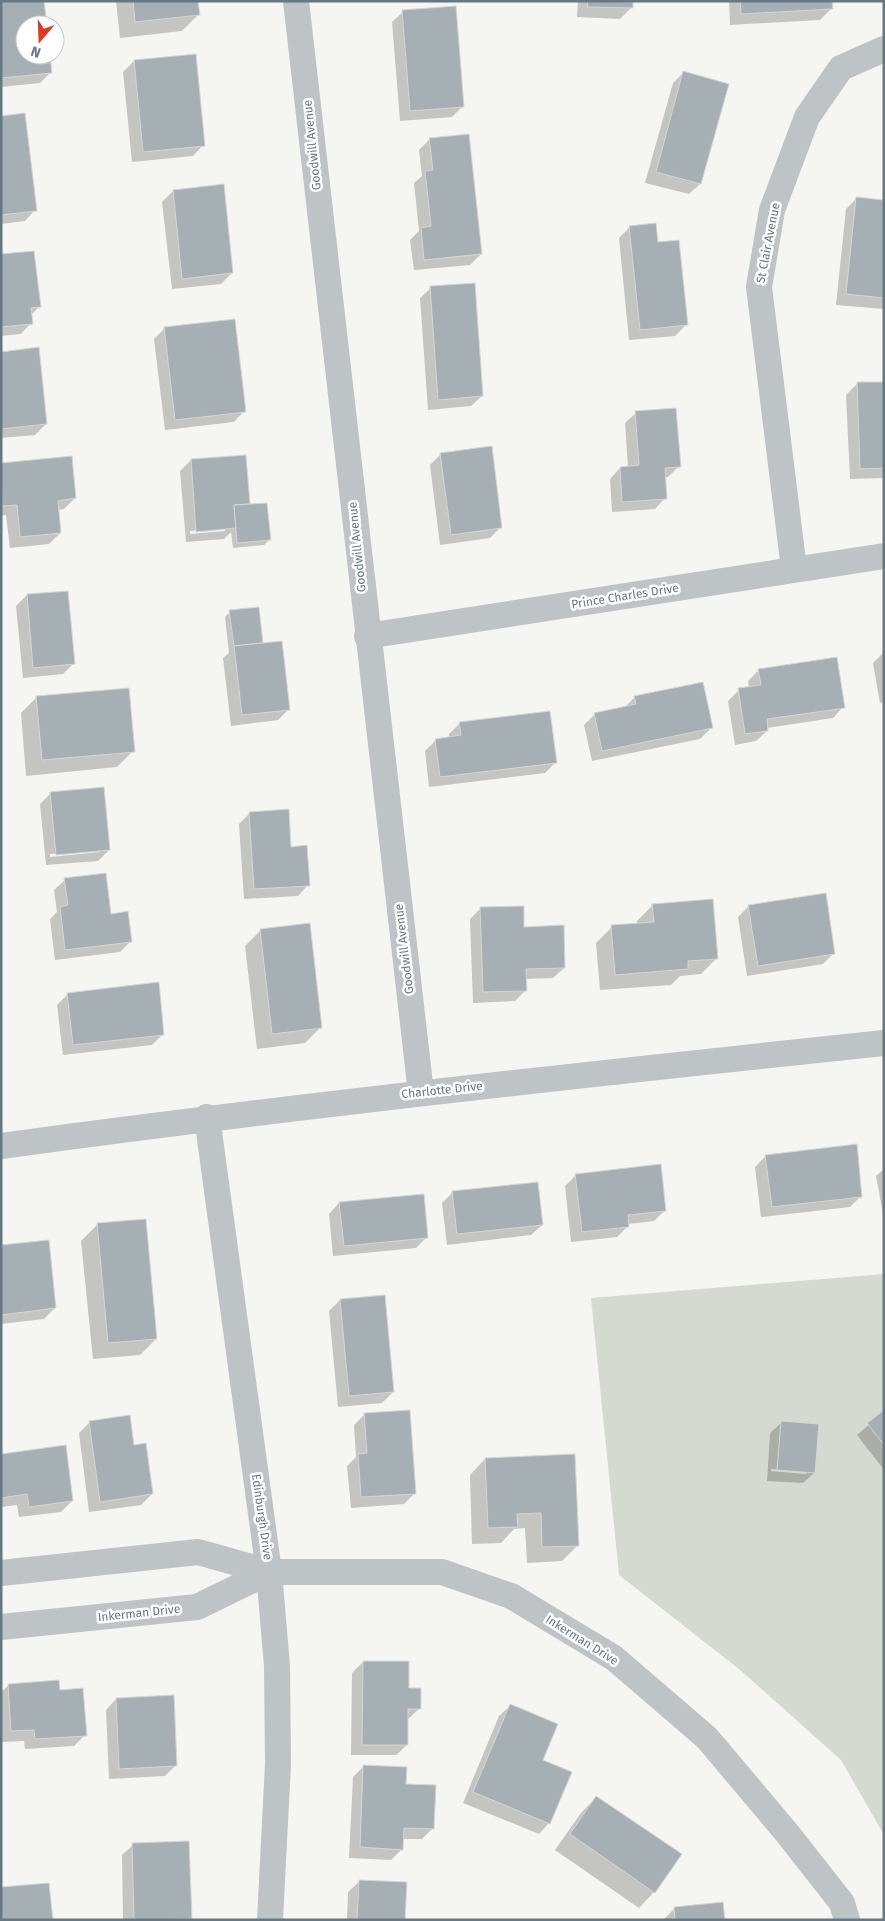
<svg xmlns="http://www.w3.org/2000/svg" width="885" height="1921" font-family="'Fira Sans',sans-serif">
<style>
.green{fill:#d5dad0}
.shadow{fill:#0003;fill-rule:evenodd}
.building{fill:#a6b0b4;stroke:#d6d6d4}
.lines{fill:none;stroke-linecap:round;stroke-linejoin:round}
.street{stroke:#bec3c6;stroke-width:26}
.labels{text-anchor:middle;stroke-width:5;stroke-linejoin:round;paint-order:stroke}
.street-label{font-size:12px;fill:#647983;stroke:#fff}
</style>
<rect width="100%" height="100%" fill="#f5f5f1"/>
<polygon class="green" points="884,1274 884,1835 841,1760 739,1669 619,1575 591,1298"/>
<g class="shadow">
<polygon points="1,1 45,25 25,25 25,55 49,55 51,72 40,83 1,87"/>
<polygon points="116,1 197,1 198,15 182,31 120,38"/>
<polygon points="578,1 632,1 631,8 620,19 577,17"/>
<polygon points="729,1 831,1 831,9 820,20 730,25"/>
<polygon points="403,12 463,106 452,117 400,121 392,22"/>
<polygon points="195,56 203,145 193,156 132,162 123,72 134,61"/>
<polygon points="684,72 700,184 689,194 645,183 673,83"/>
<polygon points="1,117 35,210 25,221 1,224"/>
<polygon points="430,139 481,254 470,265 414,270 410,240 419,231 414,183 422,176 419,150"/>
<polygon points="173,191 232,273 221,284 172,289 162,202"/>
<polygon points="857,198 884,201 884,309 836,305 846,209"/>
<polygon points="630,227 657,243 686,325 675,336 629,340 619,238"/>
<polygon points="1,255 39,307 31,315 31,323 21,334 1,336"/>
<polygon points="431,288 482,396 471,406 428,410 420,298"/>
<polygon points="165,328 244,411 234,422 165,430 154,339"/>
<polygon points="1,353 46,424 35,435 1,438"/>
<polygon points="884,383 884,478 850,479 846,395 857,384"/>
<polygon points="636,413 679,466 668,477 664,478 665,498 655,509 612,512 610,479 620,468 628,467 625,423"/>
<polygon points="441,454 501,527 490,538 440,545 430,465"/>
<path d="M245,456L249,506L269,540L264,545L233,548L231,532L224,539L186,542L180,471L191,460ZM225,528V531L190,534V531Z"/>
<polygon points="1,464 75,498 64,509 57,510 60,533 49,544 10,548 6,515 1,516"/>
<polygon points="27,595 74,663 63,674 23,678 16,606"/>
<polygon points="230,612 262,642 289,709 278,720 231,726 223,658 229,653 225,617"/>
<polygon points="884,652 884,702 880,703 873,663"/>
<polygon points="759,670 843,707 833,718 767,728 767,731 756,741 735,745 728,701 739,690 749,688 748,681"/>
<polygon points="37,697 133,751 117,767 26,776 21,713"/>
<polygon points="635,697 711,728 700,739 592,761 584,725 595,714 624,708"/>
<polygon points="460,723 556,762 545,773 429,787 425,751 436,740 449,738 449,734"/>
<path d="M51,793L109,850L98,861L46,865L40,804ZM99,850V852L50,857V854Z"/>
<polygon points="250,813 290,848 308,885 298,896 244,899 239,824"/>
<polygon points="65,880 110,915 131,941 120,952 55,960 50,919 57,912 54,890"/>
<polygon points="653,905 717,958 701,974 680,976 671,985 600,990 596,943 612,927 637,925 637,921"/>
<polygon points="749,906 834,953 823,964 747,976 738,917"/>
<polygon points="481,908 523,928 564,968 553,978 525,979 526,990 515,1001 473,1003 470,919"/>
<polygon points="261,930 321,1027 305,1043 257,1049 245,946"/>
<polygon points="68,994 163,1034 152,1045 63,1055 57,1005"/>
<polygon points="766,1156 861,1196 850,1207 761,1217 755,1167"/>
<polygon points="884,1169 884,1219 876,1176"/>
<polygon points="576,1175 665,1210 654,1221 628,1224 628,1226 617,1237 571,1242 565,1186"/>
<polygon points="453,1192 542,1225 531,1235 447,1245 442,1203"/>
<polygon points="339,1203 427,1237 416,1248 333,1256 329,1214"/>
<polygon points="97,1225 156,1339 140,1355 93,1359 81,1241"/>
<polygon points="1,1246 55,1308 44,1319 1,1324"/>
<polygon points="340,1300 393,1392 382,1403 338,1407 329,1311"/>
<polygon points="884,1412 884,1470 857,1435"/>
<polygon points="365,1414 415,1493 404,1504 351,1508 347,1466 356,1457 354,1425"/>
<polygon points="89,1423 133,1446 152,1494 141,1505 89,1512 79,1433"/>
<path d="M781,1423L814,1473L803,1483L767,1481L770,1433ZM771,1469L806,1471V1474L771,1471Z"/>
<polygon points="1,1455 72,1501 61,1512 19,1517 17,1505 1,1507"/>
<polygon points="485,1459 577,1546 562,1561 527,1563 525,1528 514,1529 501,1543 472,1544 470,1475"/>
<polygon points="363,1662 407,1689 419,1709 407,1720 407,1745 396,1755 351,1755 352,1673"/>
<polygon points="9,1685 59,1691 85,1735 74,1746 25,1749 24,1741 1,1742 1,1692"/>
<polygon points="116,1699 176,1765 165,1776 109,1779 106,1710"/>
<polygon points="510,1706 541,1761 549,1823 539,1834 463,1803 499,1716"/>
<polygon points="364,1766 405,1785 433,1828 422,1839 402,1839 402,1849 391,1860 349,1858 353,1777"/>
<polygon points="596,1797 654,1892 639,1908 555,1850 581,1813"/>
<polygon points="133,1845 191,1919 190,1920 123,1920 122,1855"/>
<polygon points="359,1882 404,1920 347,1920 348,1892"/>
<polygon points="674,1909 724,1920 663,1920"/>
</g>
<g class="building">
<polygon points="1,1 44,1 47,25 25,25 25,55 50,55 52,73 1,78"/>
<polygon points="133,1 198,1 200,15 135,22"/>
<polygon points="588,1 633,1 633,8 587,7"/>
<polygon points="740,1 832,1 833,9 741,14"/>
<polygon points="456,6 464,107 410,111 402,10"/>
<polygon points="196,54 205,146 143,152 134,60"/>
<polygon points="683,71 729,84 701,184 656,172"/>
<polygon points="25,113 37,211 1,215 1,116"/>
<polygon points="469,134 482,254 424,260 421,228 431,226 425,171 433,170 429,138"/>
<polygon points="224,184 233,273 182,279 173,190"/>
<polygon points="856,197 884,200 884,298 846,294"/>
<polygon points="656,223 658,242 679,240 688,325 640,330 629,226"/>
<polygon points="34,251 41,307 31,308 33,324 1,327 1,254"/>
<polygon points="475,283 483,396 438,400 430,286"/>
<polygon points="235,319 246,412 175,420 164,327"/>
<polygon points="39,347 47,424 1,429 1,352"/>
<polygon points="857,382 884,382 884,468 860,469"/>
<polygon points="676,408 681,467 665,468 667,499 622,502 620,467 639,465 635,411"/>
<polygon points="492,446 502,528 451,535 440,453"/>
<polygon points="246,455 250,504 234,505 236,528 196,532 191,459"/>
<polygon points="72,456 76,498 58,501 61,533 20,537 17,505 2,506 1,463"/>
<polygon points="267,503 271,540 237,543 234,505"/>
<polygon points="68,591 75,664 33,668 27,594"/>
<polygon points="259,607 263,643 234,646 229,610"/>
<polygon points="282,641 290,710 242,715 234,646"/>
<polygon points="837,657 845,708 767,719 768,731 745,734 738,688 761,685 758,669"/>
<polygon points="703,682 713,728 602,751 594,713 636,704 634,696"/>
<polygon points="129,688 135,752 42,760 36,696"/>
<polygon points="550,711 557,763 440,777 435,739 461,735 459,722"/>
<polygon points="104,787 110,850 56,855 50,792"/>
<polygon points="289,809 291,847 307,845 310,886 254,889 249,812"/>
<polygon points="106,873 111,914 128,911 132,942 65,950 60,907 68,905 64,878"/>
<polygon points="826,893 835,954 758,966 748,905"/>
<polygon points="713,899 718,959 688,961 688,969 615,975 611,925 654,922 652,904"/>
<polygon points="524,906 524,927 564,925 565,968 526,969 527,991 483,992 480,907"/>
<polygon points="310,923 322,1028 272,1034 260,929"/>
<polygon points="159,982 164,1035 73,1045 67,993"/>
<polygon points="857,1144 862,1197 772,1207 765,1155"/>
<polygon points="661,1164 666,1211 628,1215 629,1227 582,1232 575,1174"/>
<polygon points="538,1182 543,1225 457,1234 452,1191"/>
<polygon points="424,1194 428,1238 344,1246 339,1202"/>
<polygon points="146,1219 157,1339 108,1343 97,1223"/>
<polygon points="49,1240 56,1308 1,1315 1,1245"/>
<polygon points="385,1295 394,1392 349,1396 340,1299"/>
<polygon points="410,1410 416,1494 361,1497 358,1454 367,1453 364,1413"/>
<polygon points="884,1410 884,1445 867,1423"/>
<polygon points="130,1415 134,1445 146,1443 153,1494 100,1502 89,1421"/>
<polygon points="781,1421 819,1424 815,1473 777,1470"/>
<polygon points="66,1445 73,1501 29,1507 27,1494 1,1498 1,1454"/>
<polygon points="575,1454 579,1546 542,1547 541,1513 517,1514 518,1527 488,1528 485,1458"/>
<polygon points="363,1661 409,1661 409,1688 421,1688 421,1709 408,1709 408,1745 362,1745"/>
<polygon points="59,1680 60,1690 83,1688 87,1736 35,1739 34,1730 11,1731 8,1684"/>
<polygon points="174,1695 177,1766 119,1769 116,1698"/>
<polygon points="510,1704 558,1724 543,1760 572,1772 550,1824 473,1792"/>
<polygon points="363,1765 407,1767 406,1784 436,1785 434,1829 404,1828 403,1850 360,1847"/>
<polygon points="596,1796 682,1854 655,1893 570,1834"/>
<polygon points="189,1841 192,1919 134,1920 132,1843"/>
<polygon points="359,1880 407,1882 405,1920 357,1920"/>
<polygon points="49,1883 53,1920 1,1920 1,1887"/>
<polygon points="723,1902 725,1920 675,1920 674,1907"/>
</g>
<g class="lines">
<g class="street">
<polyline points="296,1 421,1093"/>
<polyline points="794,569 759,287 772,210 807,117 841,68 884,49"/>
<polyline points="367,636 884,556"/>
<polyline points="207,1117 269,1572 277,1666 278,1764 270,1920"/>
<path d="M1,1146C295,1106 589,1074 884,1043"/>
<polyline points="1,1573 198,1552 269,1572 442,1572 511,1596 614,1658 707,1738 787,1833 842,1903 847,1920"/>
<polyline points="1,1627 197,1607 269,1572"/>
</g>
</g>
<g class="labels">
<g class="street-label">
<text transform="translate(312 145) rotate(-96)" y="4">Goodwill Avenue</text>
<text transform="translate(768 243) rotate(-79)" y="4">St Clair Avenue</text>
<text transform="translate(357 547) rotate(-96)" y="4">Goodwill Avenue</text>
<text transform="translate(625 596) rotate(-9)" y="4">Prince Charles Drive</text>
<text transform="translate(404 949) rotate(-97)" y="4">Goodwill Avenue</text>
<text transform="translate(442 1090) rotate(-6)" y="4">Charlotte Drive</text>
<text transform="translate(262 1517) rotate(82)" y="4">Edinburgh Drive</text>
<text transform="translate(139 1613) rotate(-6)" y="4">Inkerman Drive</text>
<text transform="translate(582 1640) rotate(32)" y="4">Inkerman Drive</text>
</g>
</g>
<rect width="885" height="1921" fill="none" stroke="#647983" stroke-width="5"/>
<g transform="translate(40 40) rotate(199)"><circle r="24" fill="#ffffff" stroke="#c1c9cd"/>
<path d="M0-4L9 19L0 12L-9 19Z" fill="#e43823"/>
<text y="-8" font-size="14" font-weight="bold" text-anchor="middle" fill="#647983">N</text>
</g>
</svg>
